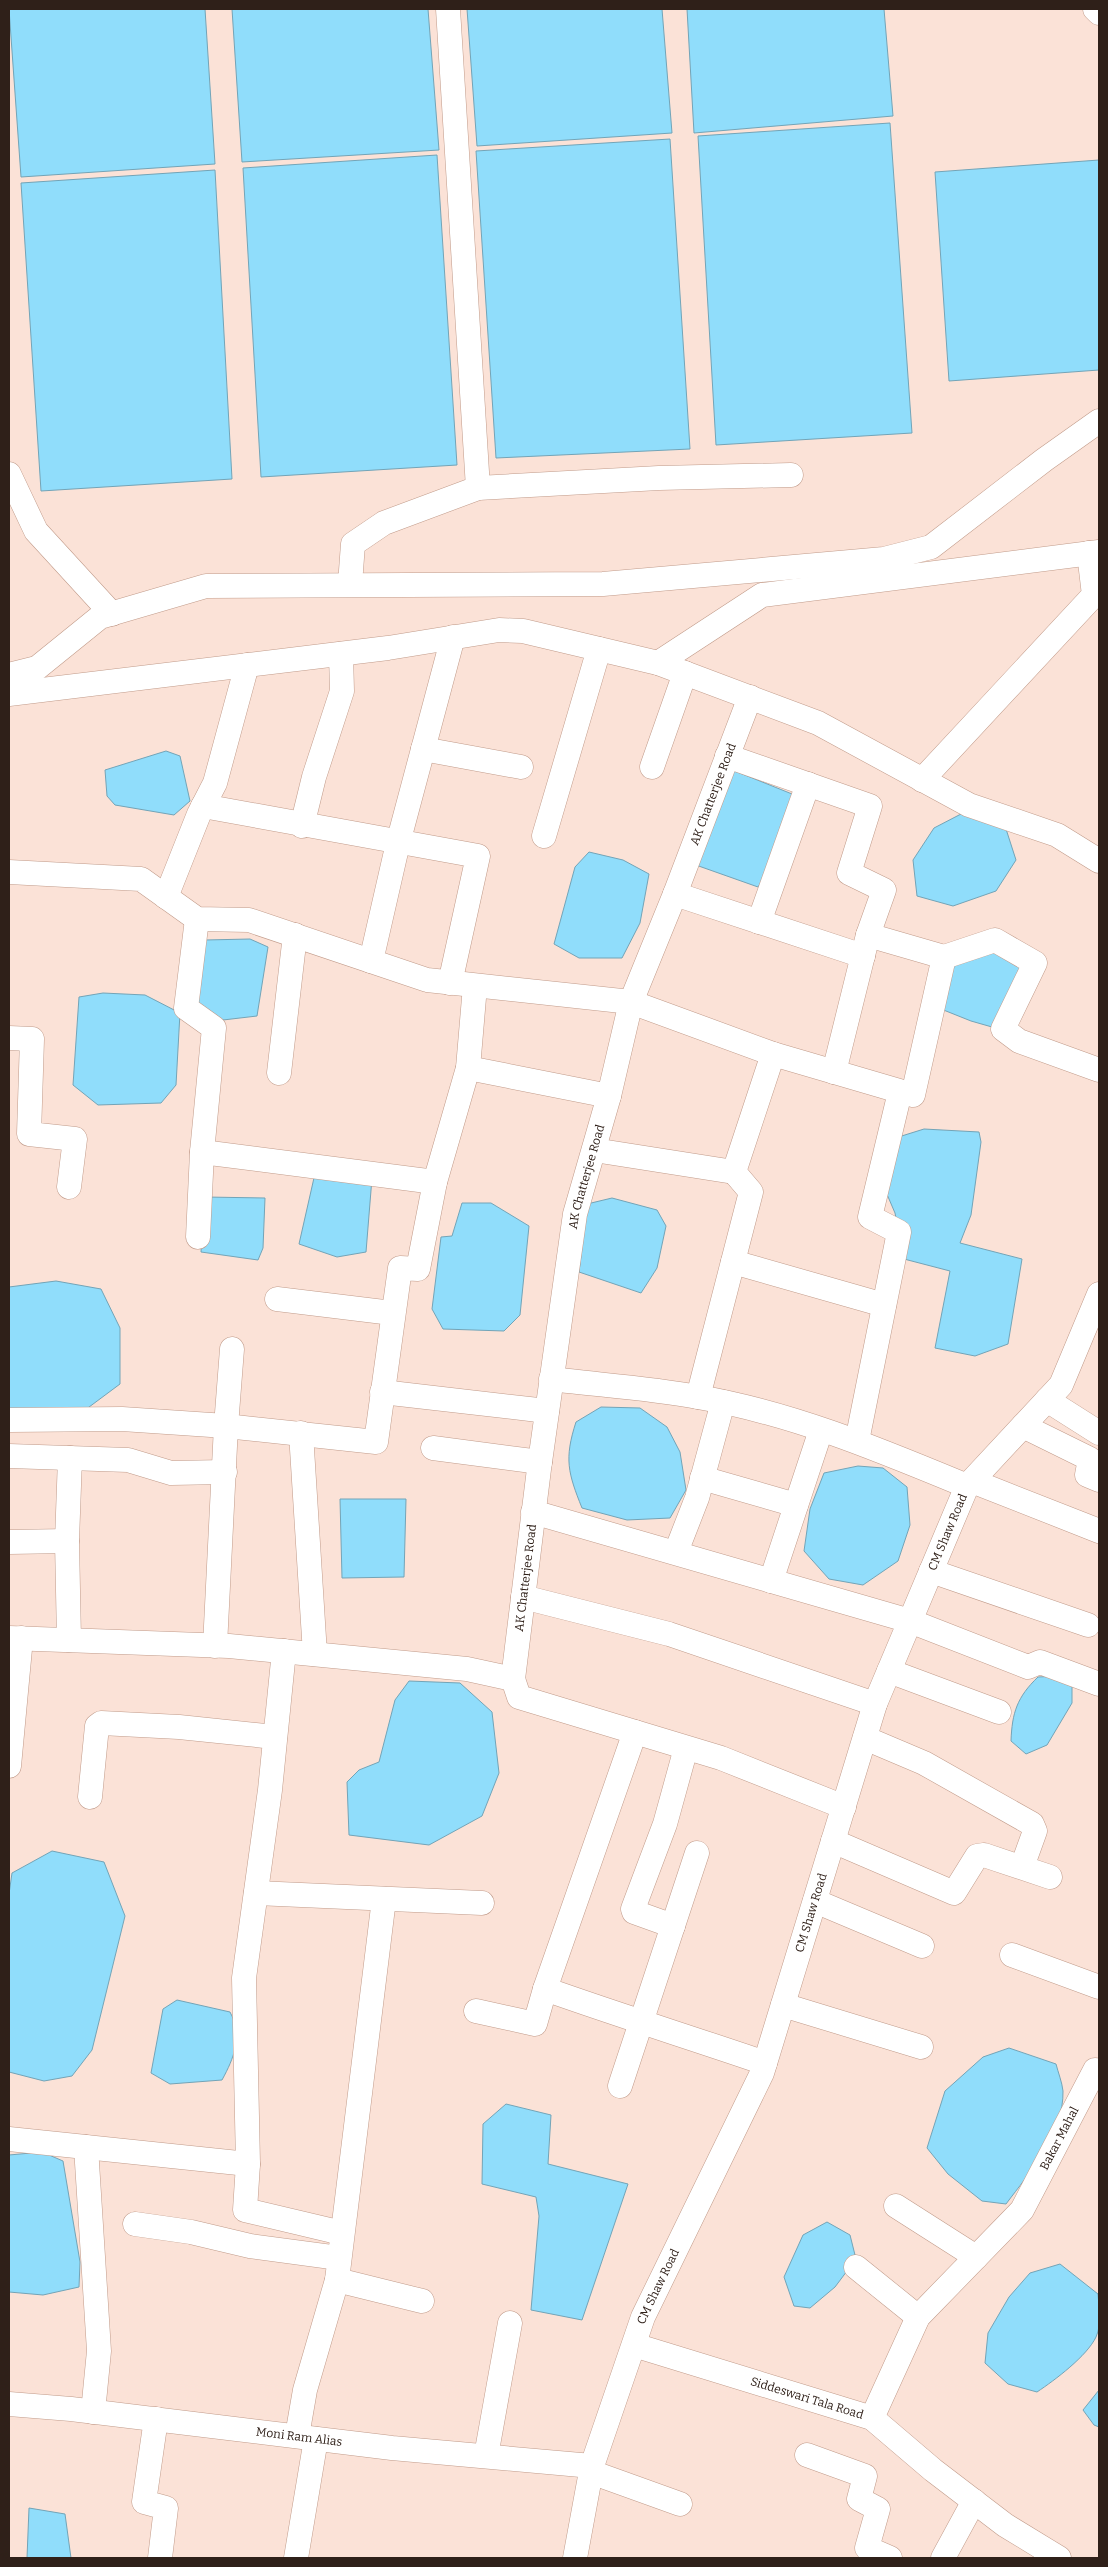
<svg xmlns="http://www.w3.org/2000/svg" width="1108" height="2567" font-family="Bitter,serif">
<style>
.water{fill:#90ddfb;stroke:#73a4b7}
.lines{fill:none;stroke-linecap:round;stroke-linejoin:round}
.minor-casing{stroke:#c19b8a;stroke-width:25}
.minor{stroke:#fff;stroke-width:24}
.labels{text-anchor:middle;stroke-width:5;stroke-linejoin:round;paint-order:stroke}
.street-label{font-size:12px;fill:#2f2019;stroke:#fff}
</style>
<rect width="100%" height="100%" fill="#fbe2d7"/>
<g class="water">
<polygon points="9,9 205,9 215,164 21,177"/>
<polygon points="232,9 428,9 439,150 242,162"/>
<polygon points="467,9 662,9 672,133 477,146"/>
<polygon points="687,9 884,9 893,116 694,133"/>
<polygon points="890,123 912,433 716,445 698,136"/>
<polygon points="670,139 690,449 496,458 476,151"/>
<polygon points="437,155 457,465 261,477 243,168"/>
<polygon points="1099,160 1099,370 949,381 935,172"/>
<polygon points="215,170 232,479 41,491 21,183"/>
<polygon points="166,751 180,756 190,801 174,815 115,805 107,796 105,770"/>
<polygon points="730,769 797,796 773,865 758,887 693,864"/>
<polygon points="961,814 1006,829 1016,860 996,891 953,906 917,896 913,860 934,828"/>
<polygon points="589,852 623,860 649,874 640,923 622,958 579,958 554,944 575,867"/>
<polygon points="250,939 268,947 257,1016 223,1020 196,1009 205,940"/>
<polygon points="996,948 1026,966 999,1029 971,1021 936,1007 951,963"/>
<polygon points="103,993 145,995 180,1013 176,1085 161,1103 98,1105 73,1085 79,997"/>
<polygon points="924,1129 979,1132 981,1142 971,1215 960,1243 1022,1259 1008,1344 975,1356 935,1348 950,1271 904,1259 895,1213 883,1185 892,1139"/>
<polygon points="316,1169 372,1178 366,1252 337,1257 299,1244"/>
<polygon points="205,1197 265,1198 263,1248 258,1260 201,1252"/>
<polygon points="612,1198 657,1210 666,1226 657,1268 641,1293 579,1272 587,1204"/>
<polygon points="462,1203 491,1203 529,1226 520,1315 504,1331 443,1329 432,1309 441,1237 452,1236"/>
<polygon points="56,1281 101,1289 120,1328 120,1384 77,1416 9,1410 9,1287"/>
<path d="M601,1407L640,1408L667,1427L680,1452L686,1490L670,1518L627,1520L582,1508C568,1473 564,1459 576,1422Z"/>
<polygon points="858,1466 883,1468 907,1487 910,1525 898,1561 863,1585 829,1579 804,1551 810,1509 824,1473"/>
<polygon points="340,1499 406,1499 404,1577 342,1578"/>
<path d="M1059,1676L1072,1686V1703L1047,1745L1026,1754L1011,1741C1012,1713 1017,1697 1038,1677Z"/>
<polygon points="409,1681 460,1683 492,1712 499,1773 482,1816 429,1845 349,1835 347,1782 359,1770 379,1762 395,1700"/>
<polygon points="52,1851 104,1862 125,1916 92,2050 72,2076 44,2081 9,2072 9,1894 12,1873"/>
<path d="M177,2000L230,2012C243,2036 234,2058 222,2080L170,2084L151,2073L163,2009Z"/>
<path d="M1009,2048L1056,2064C1058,2072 1062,2082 1063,2091C1064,2133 1030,2172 1006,2204L982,2201L948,2174L927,2148L945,2091L983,2057Z"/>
<polygon points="506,2104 551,2115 548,2164 628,2184 582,2320 531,2310 539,2216 536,2197 482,2184 483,2124"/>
<polygon points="42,2152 63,2161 80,2262 79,2287 43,2295 9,2292 9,2155"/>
<polygon points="827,2222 850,2235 856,2259 835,2287 810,2308 794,2306 784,2277 803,2235"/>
<path d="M1060,2264L1098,2294C1099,2308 1102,2324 1096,2337C1087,2356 1055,2380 1037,2392L1008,2384L985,2363L988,2333L1009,2297L1030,2273Z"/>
<polygon points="1099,2390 1099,2427 1094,2425 1083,2410"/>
<polygon points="29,2508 65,2514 71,2558 27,2558"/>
</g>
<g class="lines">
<g class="minor-casing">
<g id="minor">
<polyline points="448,9 478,488"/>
<polyline points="1095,9 1099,13"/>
<polyline points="9,474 36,531 112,614"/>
<polyline points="350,584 353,544 384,523 478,488 659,478 791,475"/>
<polyline points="658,663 762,595 1099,552"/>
<polyline points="9,675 37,668 100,617 206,586 603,584 884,559 931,547 1044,460 1099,421"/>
<polyline points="9,694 388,648 499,630 523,631 658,663 818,723 969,805 1057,835 1099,861"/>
<polyline points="423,749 521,767"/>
<polyline points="727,756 870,806 849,873 884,890 868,935 834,1072"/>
<polyline points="652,767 685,673"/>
<polyline points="922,780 1094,595 1089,553"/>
<polyline points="203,806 478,856 450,983"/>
<polyline points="302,826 314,777 342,691 341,654"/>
<polyline points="544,836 599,649"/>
<polyline points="9,872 141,879 197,919 249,920 427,980 631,1002 773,1054 913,1095 944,957 995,940 1035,963 1003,1029 1019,1041 1099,1070"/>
<polyline points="675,894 863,956"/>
<polyline points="166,897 199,814 215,783 247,665"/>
<polyline points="197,919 186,1008 214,1028 202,1152 198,1237"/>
<polyline points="759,922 808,784"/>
<polyline points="868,935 944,957"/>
<polyline points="371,961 398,843 453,637"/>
<polyline points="9,1038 32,1039 29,1134 75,1139 69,1187"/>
<polyline points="468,1068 609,1096"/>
<polyline points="279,1073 295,935"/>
<polyline points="594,1150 734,1172"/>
<polyline points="202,1152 435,1182"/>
<polyline points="733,1262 884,1305"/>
<polyline points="277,1299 392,1313"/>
<path d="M551,1379C600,1385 650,1388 698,1397C792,1413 880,1450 967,1486"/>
<polyline points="382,1392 547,1411"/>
<polyline points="698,1397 751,1192 734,1172 773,1054"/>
<polyline points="1047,1400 1099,1433"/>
<polyline points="9,1420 122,1419 226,1426 376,1442 400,1268 418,1269 435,1182 468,1068 475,986"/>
<polyline points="1023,1426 1090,1459 1087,1475 1099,1480"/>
<polyline points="301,1433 315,1654"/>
<polyline points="857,1441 899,1232 870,1217 900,1092"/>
<polyline points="433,1448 540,1462"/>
<polyline points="9,1456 128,1460 171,1473 225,1472"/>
<polyline points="702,1478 796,1505"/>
<polyline points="972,1481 1099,1531"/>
<polyline points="533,1512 910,1621 1028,1667 1040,1662 1099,1684"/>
<polyline points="9,1542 67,1541"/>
<polyline points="676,1552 697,1498 723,1402"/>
<polyline points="931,1571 1088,1625"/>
<polyline points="771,1581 821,1430"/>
<polyline points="523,1597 669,1634 875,1704"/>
<polyline points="9,1638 229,1646 467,1669 513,1679 519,1697 721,1758 844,1807"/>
<polyline points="69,1640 67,1541 70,1458"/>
<polyline points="215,1646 226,1426 232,1349"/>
<polyline points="284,1651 270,1790 244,1978 248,2164 245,2210 342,2233"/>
<polyline points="889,1671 999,1712"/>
<path id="s1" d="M513,1679L539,1469L575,1214L609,1096L631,1002L675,894L750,697"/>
<polyline points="865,1738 924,1763 1032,1824 1035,1831 1022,1867"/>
<polyline points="9,1766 21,1638"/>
<polyline points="90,1797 97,1726 101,1723 179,1727 275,1737"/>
<polyline points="833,1841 954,1893 977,1856 984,1855 1050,1877"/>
<polyline points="256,1893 482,1903"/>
<polyline points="815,1901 922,1946"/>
<polyline points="673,1926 634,1912 633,1909 665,1824 686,1748"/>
<polyline points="1012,1955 1099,1987"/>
<path d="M545,1989C618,2015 692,2038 765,2063"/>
<polyline points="783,2005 921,2047"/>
<polyline points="476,2011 535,2024 545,1989 635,1732"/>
<polyline points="620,2086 697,1853"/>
<polyline points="9,2139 248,2164"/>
<polyline points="86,2147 99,2351 93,2412"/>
<polyline points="896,2206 976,2257"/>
<polyline points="135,2224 191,2232 250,2246 339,2258"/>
<polyline points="856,2267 918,2317"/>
<polyline points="337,2280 422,2301"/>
<path id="s2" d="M634,2345L872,2418L933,2470L1005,2525L1059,2558"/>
<path id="s3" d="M9,2404L71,2409L392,2448L592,2466"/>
<path id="s4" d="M872,2418L918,2317L1022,2210L1095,2070L1099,2072"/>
<polyline points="156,2419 144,2502 166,2508 160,2558"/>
<polyline points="297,2436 305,2390 337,2280 384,1899"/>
<polyline points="807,2455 865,2476 859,2499 878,2509 867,2548 890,2558"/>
<polyline points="486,2456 510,2323"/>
<polyline points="591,2472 680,2504"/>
<polyline points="296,2558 316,2439"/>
<path id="s5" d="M575,2558L592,2466L643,2317L762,2073L875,1704L967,1486L1061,1385L1099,1294"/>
<polyline points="943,2558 974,2501"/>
</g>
</g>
<use href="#minor" class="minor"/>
</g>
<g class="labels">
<g class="street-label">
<text dy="4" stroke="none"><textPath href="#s1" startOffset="912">AK Chatterjee Road</textPath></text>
<text dy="4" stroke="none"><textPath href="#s1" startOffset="508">AK Chatterjee Road</textPath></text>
<text dy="4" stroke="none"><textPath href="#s5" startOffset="1095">CM Shaw Road</textPath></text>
<text dy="4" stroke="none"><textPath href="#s1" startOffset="102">AK Chatterjee Road</textPath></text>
<text dy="4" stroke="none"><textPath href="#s5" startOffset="690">CM Shaw Road</textPath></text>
<text dy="4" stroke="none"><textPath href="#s4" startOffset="341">Bakar Mahal</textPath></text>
<text dy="4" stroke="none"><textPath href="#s5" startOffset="285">CM Shaw Road</textPath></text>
<text dy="4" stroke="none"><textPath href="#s2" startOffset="181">Siddeswari Tala Road</textPath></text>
<text dy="4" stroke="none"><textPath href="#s3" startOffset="292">Moni Ram Alias</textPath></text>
</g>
</g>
<rect width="1108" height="2567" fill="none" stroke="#2f2019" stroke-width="20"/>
</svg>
